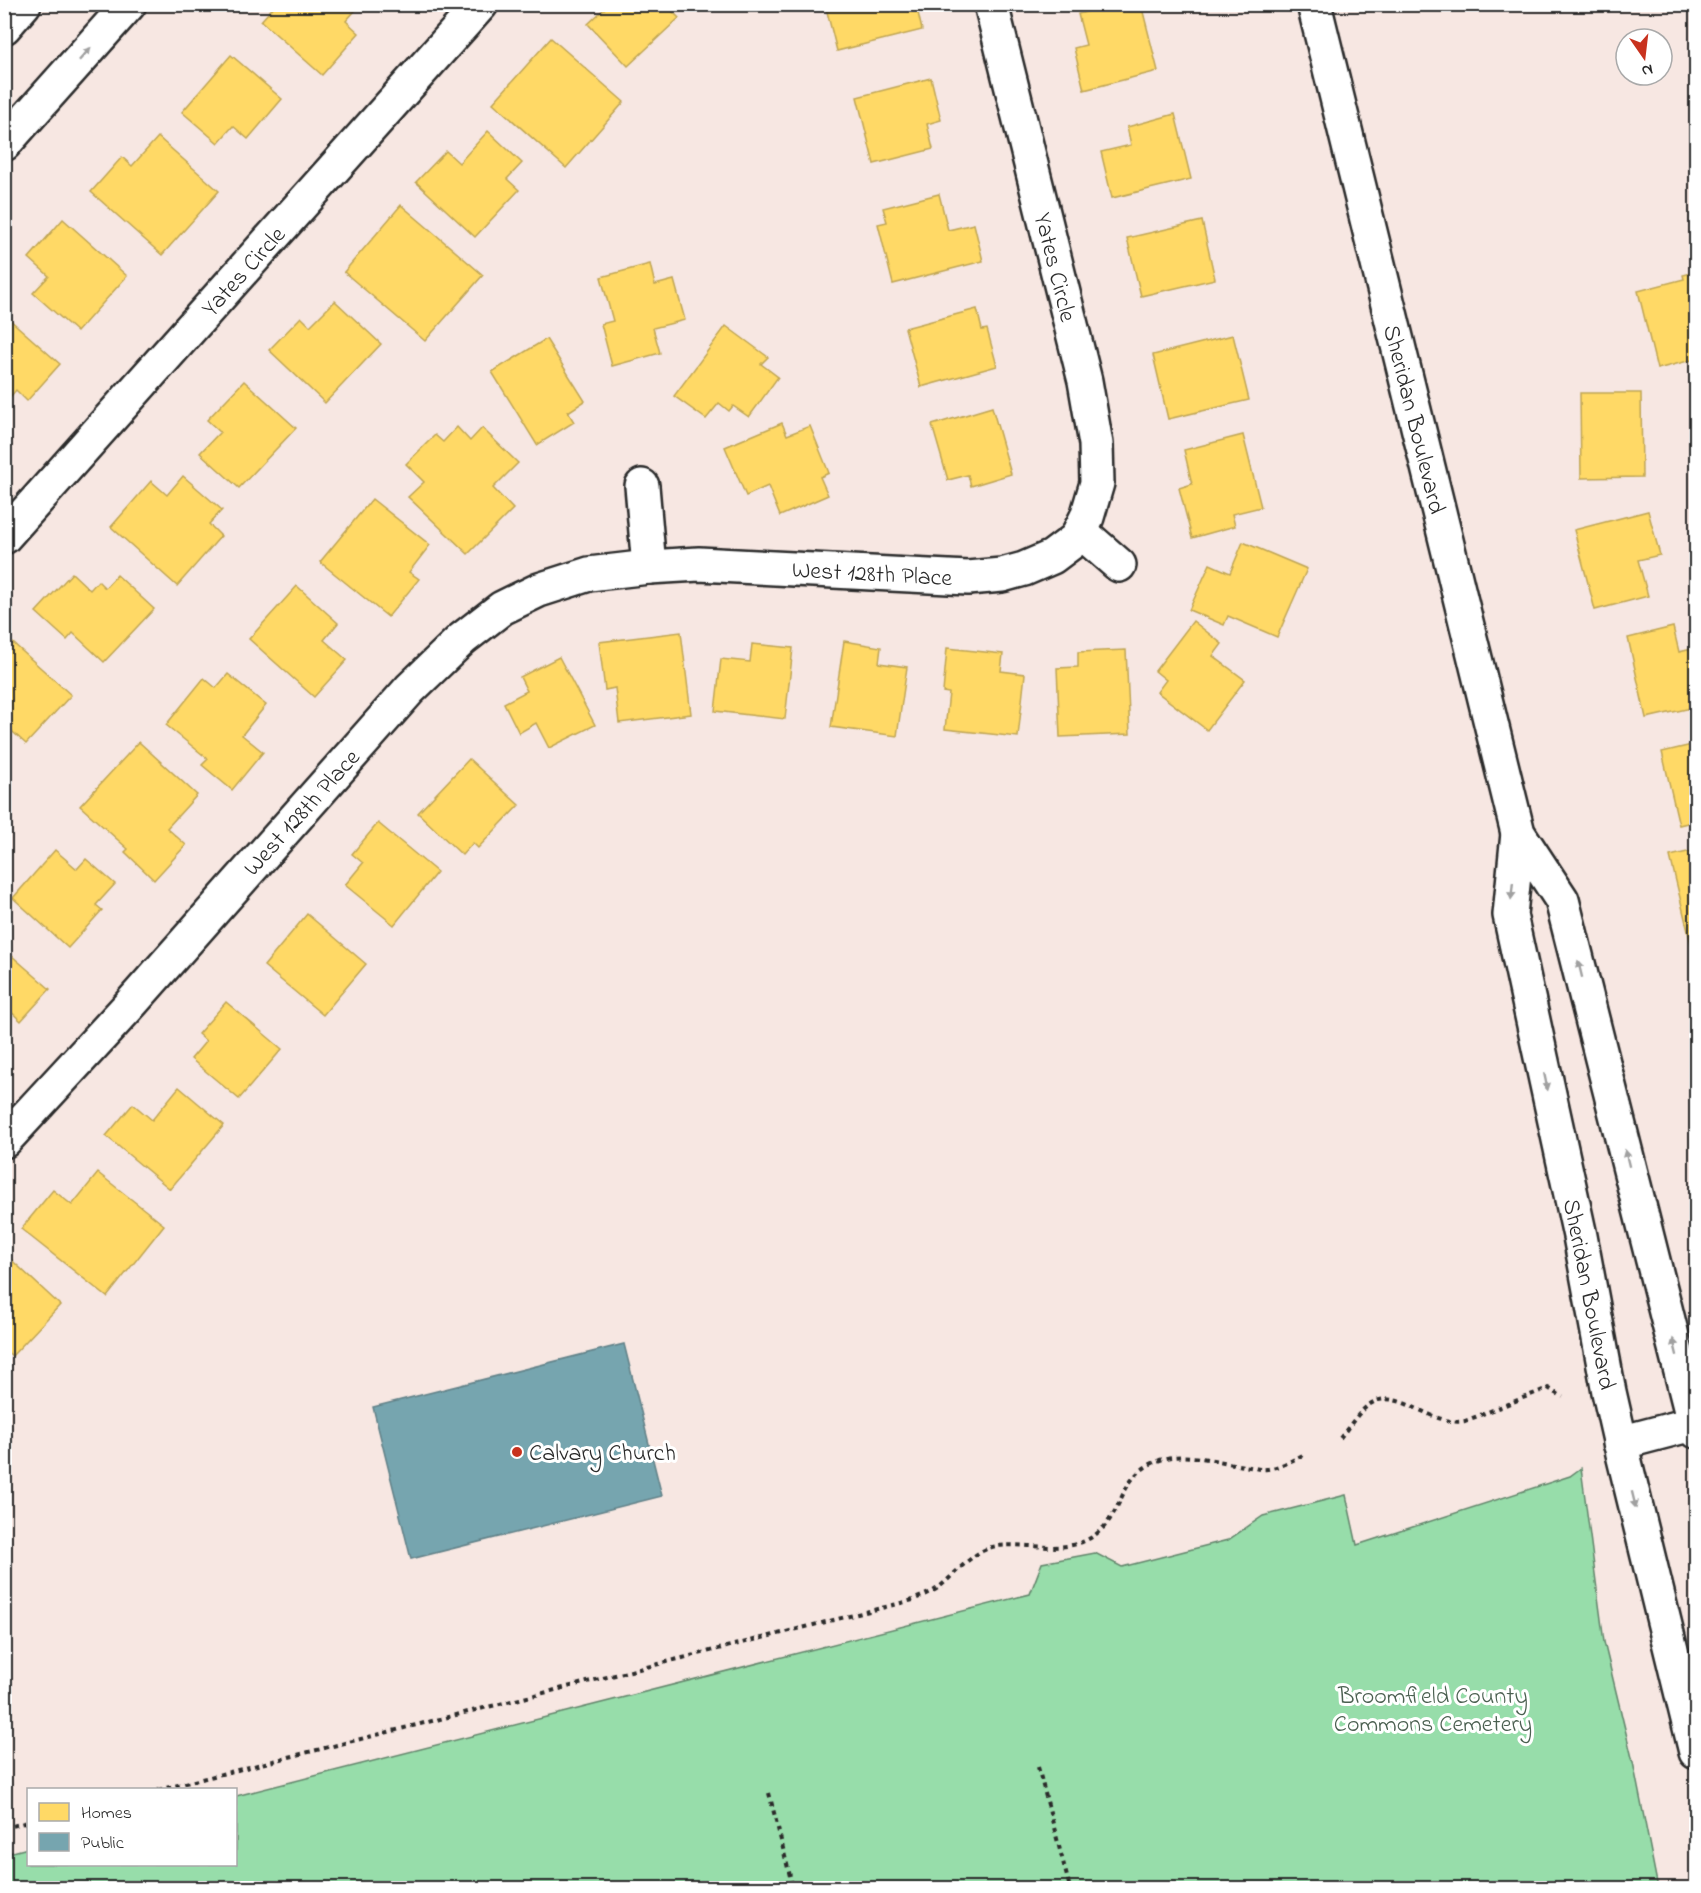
<svg xmlns="http://www.w3.org/2000/svg" width="1701" height="1893" font-family="'Indie Flower',sans-serif">
<style>
.green{fill:#97ddaa;stroke:#61846a;stroke-width:1.5}
.homes{fill:#ffd966;stroke:#bfa554;stroke-width:1.5}
.public{fill:#76a5af;stroke:#608087;stroke-width:1.5}
.lines{fill:none;stroke-linecap:round;stroke-linejoin:round}
.minor-casing{stroke:#2b2b2b;stroke-width:38}
.major-casing{stroke:#2b2b2b;stroke-width:38}
.path{stroke:#2b2b2b;stroke-width:4;stroke-dasharray:4.5 4.5;stroke-linecap:butt}
.minor{stroke:#fff;stroke-width:33}
.major{stroke:#fff;stroke-width:33}
.oneway{fill:#a0a0a0}
.poi-dot{fill:#c8321e;stroke:#fff;stroke-width:2}
.labels{text-anchor:middle;stroke-width:6;stroke-linejoin:round;paint-order:stroke}
.street-label{font-size:24px;fill:#2b2b2b;stroke:#fff}
.poi-label{font-size:24px;fill:#2b2b2b;stroke:#fff;text-anchor:start}
.park-label{font-size:24px;fill:#4b6051;stroke:#fff}
</style>
<rect width="100%" height="100%" fill="#f7e7e2"/>
<filter id="ink" filterUnits="userSpaceOnUse"><feTurbulence type="fractalNoise" baseFrequency=".0167" numOctaves="2"/><feDisplacementMap in="SourceGraphic" scale="12" xChannelSelector="R" yChannelSelector="G"/><feConvolveMatrix kernelMatrix="1 2 1 2 8 2 1 2 1" color-interpolation-filters="sRGB"/></filter>
<g filter="url(#ink)">
<polygon class="green" points="1581,1468 1604,1642 1633,1762 1658,1888 5,1888 5,1854 28,1848 28,1864 236,1864 236,1796 1030,1594 1042,1563 1095,1553 1122,1567 1228,1540 1263,1516 1346,1495 1357,1545 1570,1476"/>
<g class="homes">
<polygon points="276,4 361,4 346,21 359,33 322,75 261,21"/>
<polygon points="601,4 665,4 679,18 628,66 588,24 605,8"/>
<polygon points="825,4 916,4 922,30 837,51"/>
<polygon points="1117,4 1141,4 1158,71 1084,90 1074,48 1086,45 1078,14"/>
<polygon points="551,38 624,102 566,168 493,103"/>
<polygon points="231,55 282,99 248,139 233,126 218,143 182,112"/>
<polygon points="931,78 941,120 927,124 933,149 874,164 857,97"/>
<polygon points="1175,114 1191,179 1112,198 1101,152 1131,145 1127,127"/>
<polygon points="488,131 522,163 507,179 519,190 475,237 416,182 446,151 459,163"/>
<polygon points="158,137 219,191 162,255 91,192 122,157 132,166"/>
<polygon points="939,194 948,230 974,224 983,261 893,284 878,224 887,222 883,208"/>
<polygon points="401,205 483,275 425,341 344,272"/>
<polygon points="63,219 127,276 77,332 33,293 49,276 29,258"/>
<polygon points="1202,221 1215,279 1141,296 1127,238"/>
<polygon points="650,264 655,285 674,280 685,320 653,328 660,353 612,366 601,324 613,321 601,277"/>
<polygon points="1696,272 1696,359 1657,369 1638,291 1684,279 1683,275"/>
<polygon points="335,301 381,344 325,403 269,350 301,317 310,326"/>
<polygon points="977,309 982,330 987,329 997,366 921,387 905,328"/>
<polygon points="8,318 60,364 27,401 16,390 4,404 4,321"/>
<polygon points="726,326 768,357 761,364 778,377 749,417 733,406 729,411 719,403 706,419 674,396"/>
<polygon points="1233,335 1249,400 1168,419 1153,355"/>
<polygon points="546,339 585,401 568,412 574,422 537,445 492,372"/>
<polygon points="244,381 296,428 239,488 200,453 220,432 207,420"/>
<polygon points="1580,393 1641,393 1642,477 1581,478"/>
<polygon points="992,407 1011,474 971,486 968,475 948,480 932,425"/>
<polygon points="782,423 787,435 810,426 829,473 820,477 828,495 780,516 768,486 746,496 725,447"/>
<polygon points="457,427 470,441 482,428 518,463 493,488 513,509 468,554 408,497 424,482 406,464 435,435 443,442"/>
<polygon points="1243,435 1261,507 1232,514 1235,526 1192,538 1179,488 1192,484 1184,450"/>
<polygon points="183,476 222,510 209,524 221,536 177,586 111,527 151,481 167,495"/>
<polygon points="372,499 430,545 409,572 419,579 388,617 320,562"/>
<polygon points="1648,511 1660,555 1638,560 1648,596 1595,610 1574,530"/>
<polygon points="1243,542 1307,569 1277,637 1228,616 1224,625 1189,610 1210,564 1230,573"/>
<polygon points="72,573 90,590 98,581 105,588 117,575 154,609 104,662 73,633 67,640 36,612"/>
<polygon points="297,586 338,623 324,640 347,660 314,697 249,639"/>
<polygon points="1193,621 1222,644 1213,656 1245,680 1207,730 1157,692 1166,680 1155,671"/>
<polygon points="1673,627 1679,652 1696,648 1696,707 1646,718 1628,638"/>
<polygon points="681,632 691,714 619,723 615,688 605,690 599,642"/>
<polygon points="844,641 881,647 879,663 907,667 897,736 831,727"/>
<polygon points="13,643 71,695 26,744 4,724 4,653"/>
<polygon points="752,644 793,648 785,719 715,711 721,659 750,662"/>
<polygon points="947,648 1003,654 1001,671 1025,674 1018,737 945,729 949,693 943,692"/>
<polygon points="1126,650 1130,734 1060,737 1057,668 1078,667 1078,652"/>
<polygon points="559,657 595,725 549,748 536,723 519,733 504,703 527,691 520,677"/>
<polygon points="228,674 266,705 242,735 263,752 232,790 202,765 208,759 166,725 204,678 216,688"/>
<polygon points="139,742 197,795 167,828 186,845 154,880 125,852 128,849 80,806"/>
<polygon points="1696,744 1696,821 1679,825 1662,752"/>
<polygon points="469,759 519,805 478,848 473,843 462,855 418,813"/>
<polygon points="378,823 437,872 394,925 345,885 363,863 352,854"/>
<polygon points="55,850 77,869 86,859 115,884 96,905 102,910 68,948 13,898"/>
<polygon points="1696,850 1696,942 1691,944 1670,856"/>
<polygon points="307,914 366,964 323,1015 264,966"/>
<polygon points="4,949 50,989 21,1021 7,1008 4,1011"/>
<polygon points="226,1002 282,1049 239,1099 191,1059 206,1041 198,1034"/>
<polygon points="179,1087 224,1125 170,1189 106,1136 133,1104 152,1120"/>
<polygon points="98,1173 164,1225 107,1297 21,1229 53,1190 72,1205"/>
<polygon points="4,1253 60,1305 12,1356 4,1349"/>
</g>
<polygon class="public" points="624,1344 662,1496 411,1559 373,1407"/>
<g class="lines">
<g class="minor-casing">
<g id="minor">
<polyline points="642,486 649,567"/>
<polyline points="1080,531 1119,565"/>
<polyline points="4,537 481,4"/>
<polyline points="4,1141 127,1008 410,689 462,639 502,608 539,590 589,574 649,567 699,564 968,578 1002,575 1024,569 1052,557 1076,539 1087,517 1097,483 1096,444 1085,381 991,4"/>
<polyline points="1620,1443 1696,1423"/>
</g>
</g>
<g class="major-casing">
<g id="major">
<polyline points="1314,4 1518,833 1562,900 1696,1431"/>
<polyline points="4,27 24,4"/>
<polyline points="4,144 129,4"/>
<polyline points="1518,833 1510,915 1580,1236 1609,1392 1624,1458 1696,1752"/>
</g>
</g>
<g class="path">
<path d="M1340,1438C1350,1426 1361,1407 1376,1401C1402,1391 1434,1427 1465,1421L1548,1388L1563,1397"/>
<polyline points="1038,1767 1070,1888"/>
<path d="M158,1790L913,1600C921,1596 931,1593 938,1588C956,1574 974,1549 997,1546C1030,1542 1066,1556 1095,1535C1127,1511 1116,1474 1163,1459C1188,1452 1219,1462 1244,1466C1251,1467 1260,1470 1267,1469C1280,1467 1293,1460 1305,1454"/>
<polyline points="769,1793 793,1888"/>
<polyline points="4,1828 28,1822"/>
</g>
<use href="#minor" class="minor"/>
<use href="#major" class="major"/>
</g>
<defs><path id="oneway-solid" d="M-6-.8H1V-3.2L6.5 0L1 3.2V.8H-6Z" transform="scale(1.5)"/></defs>
<g class="oneway">
<use href="#oneway-solid" transform="translate(85 54) rotate(-48)"/>
<use href="#oneway-solid" transform="translate(1512 891) rotate(96)"/>
<use href="#oneway-solid" transform="translate(1580 969) rotate(-104)"/>
<use href="#oneway-solid" transform="translate(1546 1082) rotate(78)"/>
<use href="#oneway-solid" transform="translate(1627 1158) rotate(-104)"/>
<use href="#oneway-solid" transform="translate(1675 1347) rotate(-104)"/>
<use href="#oneway-solid" transform="translate(1634 1500) rotate(76)"/>
</g>
</g>
<circle class="poi-dot" cx="517" cy="1452" r="6"/>
<g class="labels">
<g class="street-label">
<text transform="translate(1056 267) rotate(76)" y="8">Yates Circle</text>
<text transform="translate(243 271) rotate(-48)" y="8">Yates Circle</text>
<text transform="translate(1415 419) rotate(76)" y="8">Sheridan Boulevard</text>
<text transform="translate(872 573) rotate(3)" y="8">West 128th Place</text>
<text transform="translate(301 812) rotate(-48)" y="8">West 128th Place</text>
<text transform="translate(1590 1294) rotate(79)" y="8">Sheridan Boulevard</text>
</g>
<g class="poi-label">
<text x="529" y="1460">Calvary Church</text>
</g>
<g class="park-label">
<text x="1433" y="1703">Broomfield County<tspan x="1433" dy="28">Commons Cemetery</tspan></text>
</g>
</g>
<rect width="1701" height="1893" fill="none" stroke="#fff" stroke-width="24"/>
<rect x="12" y="12" width="1677" height="1869" fill="none" stroke="#2b2b2b" stroke-width="2" filter="url(#ink)"/>
<rect x="27" y="1788" width="210" height="78" fill="#ffffff" stroke="#aaaaaa" stroke-width="1.5"/>
<rect x="39" y="1803" width="30" height="18" fill="#ffd966" stroke="#aaaaaa" stroke-width="1.5"/>
<text x="81" y="1818" font-size="18" fill="#2b2b2b">Homes</text>
<rect x="39" y="1833" width="30" height="18" fill="#76a5af" stroke="#aaaaaa" stroke-width="1.5"/>
<text x="81" y="1848" font-size="18" fill="#2b2b2b">Public</text>
<g transform="translate(1644 57) rotate(166)"><circle r="28" fill="#ffffff" stroke="#aaaaaa" stroke-width="1.5"/>
<path d="M0-4.5L10 22L0 15L-10 22Z" fill="#c8321e"/>
<text y="-9" font-size="16" font-weight="bold" text-anchor="middle" fill="#2b2b2b">N</text>
</g>
</svg>
